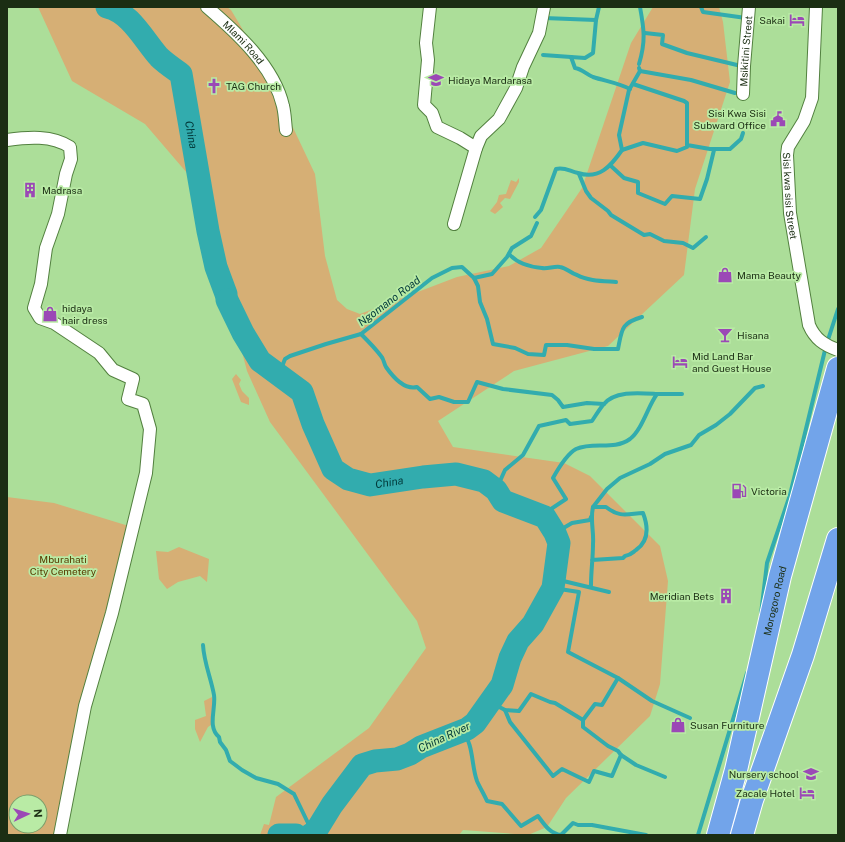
<svg xmlns="http://www.w3.org/2000/svg" width="845" height="842" font-family="'Public Sans',sans-serif">
<style>
.green{fill:#d6af75;fill-rule:evenodd}
.lines{fill:none;stroke-linecap:round;stroke-linejoin:round}
.stream{stroke:#32acae;stroke-width:4}
.river{stroke:#32acae;stroke-width:23}
.street-casing{stroke:#52803f;stroke-width:14}
.highway-casing{stroke:#fff;stroke-width:24}
.street{stroke:#fff;stroke-width:12}
.highway{stroke:#72a4ea;stroke-width:22}
.labels{text-anchor:middle;stroke-width:3.5;stroke-linejoin:round;paint-order:stroke}
.poi-label{font-size:10px;fill:#1b2e13;stroke:#b9eba5;text-anchor:start}
.street-label{font-size:10px;fill:#1b2e13;stroke:#b9eba5}
.park-label{font-size:10px;fill:#583a00;stroke:#b9eba5}
.water-label{font-size:11px;font-style:italic;fill:#003839;stroke:#b9eba5}
</style>
<rect width="100%" height="100%" fill="#acde99"/>
<g class="green">
<polygon points="38,7 227,7 231,10 260,58 315,174 325,256 337,300 347,309 360,314 457,277 509,266 541,248 582,188 631,43 653,7 719,7 723,22 730,82 695,189 684,275 608,346 514,371 438,421 453,447 564,463 590,476 660,546 668,581 660,684 650,716 566,798 547,827 528,835 463,830 459,835 260,835 264,824 269,825 276,797 369,728 426,648 417,621 270,422 247,371 199,187 145,124 72,81"/>
<polygon points="519,178 519,182 510,199 505,198 500,203 503,207 495,214 490,211 497,202 499,195 506,194 511,180 516,182"/>
<polygon points="236,374 241,380 239,384 242,391 249,398 249,405 241,402 232,379"/>
<path d="M7,497L54,503L132,527L60,835H7ZM16,802H40V826H16Z"/>
<polygon points="179,547 209,559 207,582 200,576 178,582 167,589 159,579 156,551 168,552"/>
<polygon points="212,697 214,711 211,725 208,727 200,742 195,729 195,720 206,716 204,701"/>
</g>
<g class="lines">
<g class="stream">
<polyline points="701,7 703,12 746,18"/>
<polyline points="544,18 596,20 599,7"/>
<polyline points="645,33 663,35 662,44 687,53 737,65"/>
<polyline points="543,55 585,58 593,53 596,20"/>
<path d="M571,57L575,68C582,69 586,74 593,77C605,81 618,83 630,89"/>
<path d="M639,64C646,41 644,29 640,7"/>
<polyline points="640,71 691,80 735,93"/>
<polyline points="633,84 684,101 687,103 687,145 710,149 730,149 741,139 743,133"/>
<polyline points="622,150 643,143 677,151 687,147 687,145"/>
<polyline points="611,166 624,178 638,182 638,193 665,204 672,196 700,199 707,179 714,150"/>
<polyline points="579,174 586,191 591,198 608,211 611,215 644,235 650,234 664,241 683,243 693,248 706,237"/>
<path d="M535,217L541,210L556,169C565,167 569,171 578,173C599,180 611,166 622,150L619,135L629,90L640,71L639,68"/>
<path d="M509,254C517,263 529,267 542,268C548,269 554,266 560,267C567,268 570,273 577,275C588,281 603,281 616,282"/>
<path d="M474,278L478,286L480,302L487,319L493,344L515,348L528,354L544,355L546,345H567L594,349H618C622,329 621,323 642,317"/>
<path d="M361,334C368,341 375,348 381,356C384,359 384,364 386,367C393,377 405,390 417,387L430,399L439,397L454,402H468L477,382L503,389L552,395L558,400L563,407L587,403L604,404"/>
<polyline points="279,374 285,359 290,356 326,344 361,334 432,278 452,268 462,267 474,278 492,274 507,257 512,248 531,236 537,223"/>
<path d="M496,490L505,470L523,455L539,426L566,420L570,424L592,421C596,415 599,410 603,405C614,390 641,393 657,394"/>
<polyline points="593,507 607,489 620,478 650,464 665,454 691,445 699,435 716,425 730,414 755,388 763,386"/>
<path d="M545,517V513L566,499L553,478C558,469 567,454 576,449C594,441 613,451 630,439C642,430 648,406 657,394H682"/>
<polyline points="555,533 572,523 590,520 591,517"/>
<polyline points="555,579 609,592"/>
<path d="M590,587L591,585C591,571 593,558 593,544C594,531 590,520 593,507H606C620,518 627,514 643,513C648,526 649,541 636,550C632,553 631,555 625,556L623,558L592,560"/>
<polyline points="553,588 579,592 568,652 618,678"/>
<polyline points="761,614 767,563 790,495 826,346 838,309"/>
<path d="M203,645C204,663 211,678 214,695C216,709 207,727 219,737L220,742L226,750L230,761L242,770L256,778L278,784L294,794L308,823L309,835"/>
<polyline points="490,702 505,710 519,711 531,694 550,702 555,703 583,720 595,704 602,705 618,678 652,701 690,718"/>
<polyline points="505,710 510,722 553,776 562,769 589,782 594,771 612,776 621,755 636,765 665,777"/>
<polyline points="583,720 583,727 608,746 618,751 621,755"/>
<path d="M462,731C474,744 471,765 477,781C480,788 484,794 487,801L502,804L521,826L538,816C544,824 550,834 561,835L573,823L578,825H592L646,835"/>
<polyline points="316,835 316,831"/>
<polyline points="698,835 747,673"/>
</g>
<g class="river">
<path id="s1" d="M107,7C130,12 144,40 159,57C165,63 174,69 181,74L208,231L216,267L226,294"/>
<path id="s2" d="M227,300L243,333L260,361L302,392L313,424L333,469L348,479L370,485L423,477L456,474L484,481L496,490L503,501L545,517L555,533L559,543L553,588L533,624L518,641L510,658L502,685L475,723L467,729L421,747L410,754L397,759L375,761L362,765L332,805L316,831L310,835"/>
<polyline points="279,835 296,835"/>
</g>
<g class="street-casing">
<g id="street">
<path id="s3" d="M207,7C236,32 274,66 283,106C285,114 285,122 286,130"/>
<polyline points="430,7 426,43 428,60 424,105 432,113 437,127 460,138 476,148"/>
<path id="s4" d="M816,7L812,98L804,121L788,147L787,155L790,213L809,325C815,339 824,345 838,350"/>
<path id="s5" d="M743,94L744,66L749,7"/>
<path d="M7,140C28,137 52,135 70,147L71,159L66,174L58,214L46,248L41,284L34,308L40,318L54,323L99,353L113,370L133,379L128,399L143,404L150,429L146,473L112,613L85,706L60,835"/>
<polyline points="454,224 476,148 481,136 499,119 516,88 523,67 539,33 544,7"/>
</g>
</g>
<g class="highway-casing">
<g id="highway">
<path id="s6" d="M718,835L736,770L780,576L838,368"/>
<polyline points="742,835 752,800 803,655 838,539"/>
</g>
</g>
<use href="#street" class="street"/>
<use href="#highway" class="highway"/>
</g>
<defs>
<g id="hotel-bare" transform="scale(1.2)"><path d="M-6-4.5h1.5V1H6V5H4.5V3h-9V5H-6ZM-4 0a1.8 1.8 0 1 1 3.6 0ZM.5 0V-2.5h3Q6-2.5 6 0Z" fill="#9b48b6" stroke="#b9eba5" stroke-width="2.5" paint-order="stroke"/></g>
<g id="school-bare" transform="scale(1.2)"><path d="M0-5L7-2L0 1L-7-2ZM-4 1L0 2.5L4 1V4Q0 6-4 4Z" fill="#9b48b6" stroke="#b9eba5" stroke-width="2.5" paint-order="stroke"/></g>
<g id="church-bare" transform="scale(1.2)"><path d="M-1.2-6h2.4v3.5h3.3v2.4h-3.3V6h-2.4V-.1h-3.3v-2.4h3.3Z" fill="#9b48b6" stroke="#b9eba5" stroke-width="2.5" paint-order="stroke"/></g>
<g id="civic-bare" transform="scale(1.2)"><path d="M-.6-6.5H3V-4.5H.6V-3L4-1V1h2V6H-6V1h2V-1L-.6-3ZM-1.2 2.5V6h2.4V2.5Z" fill="#9b48b6" stroke="#b9eba5" stroke-width="2.5" paint-order="stroke"/></g>
<g id="building-bare" transform="scale(1.2)"><path d="M-4-6H4V6H1V3H-1V6H-4ZM-2.5-4.3h1.7v1.8h-1.7ZM.8-4.3h1.7v1.8H.8ZM-2.5-1h1.7V.8h-1.7ZM.8-1h1.7V.8H.8Z" fill="#9b48b6" stroke="#b9eba5" stroke-width="2.5" paint-order="stroke"/></g>
<g id="shop-bare" transform="scale(1.2)"><path d="M-5-2.5h2.3a2.7 3.5 0 0 1 5.4 0H5L5.5 6h-11ZM-1.5-2.5h3a1.5 2.3 0 0 0-3 0Z" fill="#9b48b6" stroke="#b9eba5" stroke-width="2.5" paint-order="stroke"/></g>
<g id="bar-bare" transform="scale(1.2)"><path d="M-6-5H6L.8 .8V4.5H3.5V6h-7V4.5H-.8V.8Z" fill="#9b48b6" stroke="#b9eba5" stroke-width="2.5" paint-order="stroke"/></g>
<g id="fuel-bare" transform="scale(1.2)"><path d="M-5.5-6h7V0h2V4h1.3V-2.5L3-4.5l.8-.8L6-3V5H2.5V1h-1V6h-7ZM-4.2-4.7v3.2H.2V-4.7Z" fill="#9b48b6" stroke="#b9eba5" stroke-width="2.5" paint-order="stroke"/></g>
</defs>
<g fill-rule="evenodd">
<use href="#hotel-bare" x="797" y="20"/>
<use href="#school-bare" x="436" y="80"/>
<use href="#church-bare" x="214" y="86"/>
<use href="#civic-bare" x="778" y="119"/>
<use href="#building-bare" x="30" y="190"/>
<use href="#shop-bare" x="725" y="275"/>
<use href="#shop-bare" x="50" y="314"/>
<use href="#bar-bare" x="725" y="335"/>
<use href="#hotel-bare" x="680" y="362"/>
<use href="#fuel-bare" x="739" y="491"/>
<use href="#building-bare" x="726" y="596"/>
<use href="#shop-bare" x="678" y="725"/>
<use href="#school-bare" x="811" y="774"/>
<use href="#hotel-bare" x="807" y="793"/>
</g>
<g class="labels">
<g class="poi-label">
<text x="785" y="24" text-anchor="end">Sakai</text>
<text x="448" y="84">Hidaya Mardarasa</text>
<text x="226" y="90">TAG Church</text>
<text x="766" y="117" text-anchor="end">Sisi Kwa Sisi<tspan x="766" dy="12">Subward Office</tspan></text>
<text x="42" y="194">Madrasa</text>
<text x="737" y="279">Mama Beauty</text>
<text x="62" y="312">hidaya<tspan x="62" dy="12">hair dress</tspan></text>
<text x="737" y="339">Hisana</text>
<text x="692" y="360">Mid Land Bar<tspan x="692" dy="12">and Guest House</tspan></text>
<text x="751" y="495">Victoria</text>
<text x="714" y="600" text-anchor="end">Meridian Bets</text>
<text x="690" y="729">Susan Furniture</text>
<text x="799" y="778" text-anchor="end">Nursery school</text>
<text x="795" y="797" text-anchor="end">Zacale Hotel</text>
</g>
<g class="street-label">
<text dy="4" stroke="none"><textPath href="#s3" startOffset="51">Mlami Road</textPath></text>
<text dy="4" stroke="none"><textPath href="#s5" startOffset="43">Msikitini Street</textPath></text>
<text dy="4" stroke="none"><textPath href="#s4" startOffset="195">Sisi kwa sisi Street</textPath></text>
<text dy="4" stroke="none"><textPath href="#s6" startOffset="241">Morogoro Road</textPath></text>
</g>
<g class="park-label">
<text x="63" y="563">Mburahati<tspan x="63" dy="12">City Cemetery</tspan></text>
</g>
<g class="water-label">
<text dy="4" stroke="none"><textPath href="#s1" startOffset="163">China</textPath></text>
<text transform="translate(389 301) rotate(-37)" y="4">Ngomano Road</text>
<text dy="4" stroke="none"><textPath href="#s2" startOffset="265">China</textPath></text>
<text transform="translate(444 737) rotate(-25)" y="4">China River</text>
</g>
</g>
<rect width="845" height="842" fill="none" stroke="#1b2e13" stroke-width="16"/>
<g transform="translate(28 814) rotate(86)"><circle r="19" fill="#b9eba5" stroke="#7a9f6b"/>
<path d="M0-3L7 15L0 10L-7 15Z" fill="#9b48b6"/>
<text y="-6" font-size="11" font-weight="bold" text-anchor="middle" fill="#1b2e13">N</text>
</g>
</svg>
